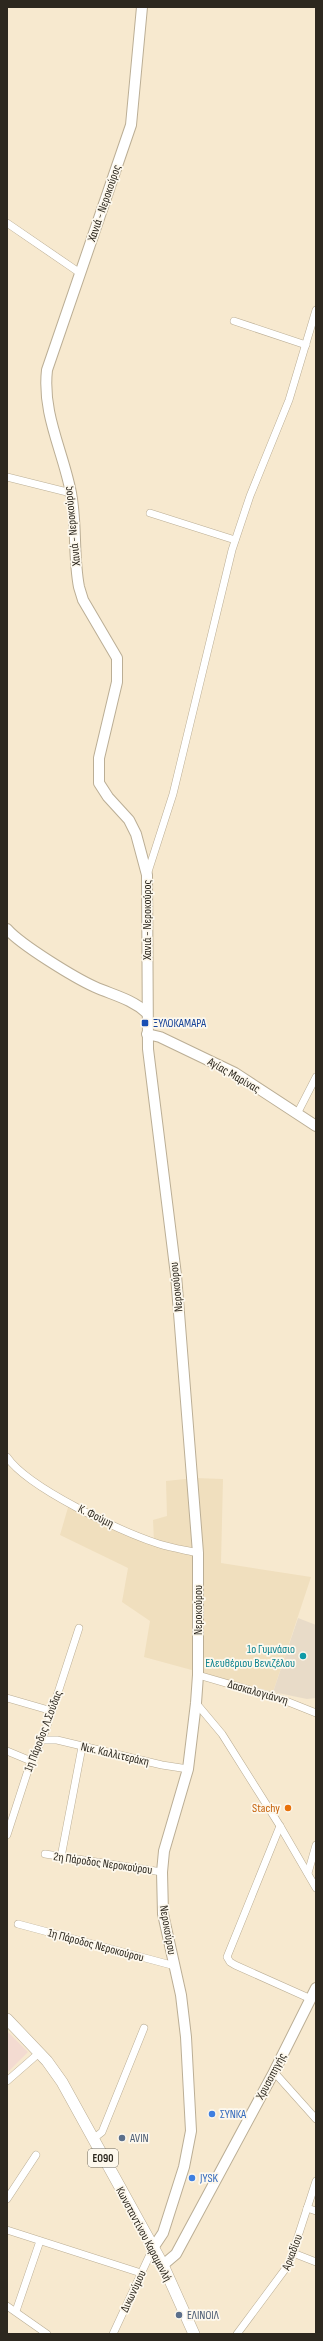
<svg xmlns="http://www.w3.org/2000/svg" width="323" height="2341" font-family="'Sofia Sans Condensed',sans-serif">
<style>
.built{fill:#f0dfbe}
.education{fill:#e8dbc8}
.medical{fill:#f3dbd1}
.lines{fill:none;stroke-linecap:round;stroke-linejoin:round}
.street-casing{stroke:#bbae95;stroke-width:8}
.secondary-casing{stroke:#bbae95;stroke-width:12}
.primary-casing{stroke:#bbae95;stroke-width:12}
.street{stroke:#fff;stroke-width:7}
.secondary{stroke:#fff;stroke-width:10}
.primary{stroke:#fff;stroke-width:11}
.transit-dot{fill:#1a4fb4;stroke:#fdf8ed;stroke-width:1.5}
.culture-dot{fill:#0f9aa8;stroke:#fdf8ed;stroke-width:1.5}
.food-dot{fill:#e8710a;stroke:#fdf8ed;stroke-width:1.5}
.shop-dot{fill:#3f7fe0;stroke:#fdf8ed;stroke-width:1.5}
.service-dot{fill:#5c6f8a;stroke:#fdf8ed;stroke-width:1.5}
.labels{text-anchor:middle;stroke-width:3.5;stroke-linejoin:round;paint-order:stroke}
.shield{fill:#fdf8ed;stroke:#6b665d;stroke-width:1}
.shield-label{font-size:11px;font-weight:bold;fill:#2d281f}
.street-label{font-size:12px;fill:#2d281f;stroke:#fdf8ed}
.transit-label{font-size:12px;fill:#164399;stroke:#fdf8ed;text-anchor:start}
.culture-label{font-size:12px;fill:#0d838f;stroke:#fdf8ed;text-anchor:end}
.food-label{font-size:12px;fill:#c56008;stroke:#fdf8ed;text-anchor:end}
.shop-label{font-size:12px;fill:#366cbe;stroke:#fdf8ed;text-anchor:start}
.service-label{font-size:12px;fill:#4e5e75;stroke:#fdf8ed;text-anchor:start}
</style>
<rect width="100%" height="100%" fill="#f7e9cf"/>
<polygon class="built" points="195,1478 223,1479 221,1563 311,1577 273,1692 144,1657 150,1621 122,1602 128,1568 60,1535 69,1504 154,1542 153,1520 167,1516 166,1481"/>
<polygon class="education" points="298,1618 316,1625 316,1698 307,1699 273,1692"/>
<polygon class="medical" points="7,2031 28,2052 7,2073"/>
<g class="lines">
<g class="street-casing">
<g id="street">
<polyline points="7,223 80,273"/>
<polyline points="234,321 306,345"/>
<polyline points="7,477 71,493"/>
<polyline points="150,513 235,540"/>
<polyline points="147,875 173,794 232,550 250,496 289,400 316,310"/>
<polyline points="297,1114 316,1077"/>
<path d="M7,1457C28,1488 122,1532 159,1544C172,1548 185,1550 198,1553"/>
<polyline points="198,1675 281,1699 316,1713"/>
<polyline points="7,1698 52,1711"/>
<polyline points="196,1703 222,1734 280,1826 316,1888"/>
<polyline points="42,1740 57,1740 162,1765 188,1769"/>
<polyline points="7,1751 31,1761"/>
<polyline points="280,1826 227,1957 230,1962 235,1965 311,1999"/>
<polyline points="7,1835 31,1761 42,1740 52,1711 79,1628"/>
<polyline points="45,1854 162,1872"/>
<polyline points="61,1857 82,1747"/>
<polyline points="308,1873 316,1845"/>
<polyline points="18,1924 175,1966"/>
<polyline points="274,2072 316,2119"/>
<polyline points="7,2081 39,2053"/>
<polyline points="93,2139 102,2132 144,2028"/>
<polyline points="7,2199 36,2155"/>
<polyline points="307,2208 316,2211"/>
<polyline points="7,2230 141,2273"/>
<polyline points="293,2253 316,2262"/>
<polyline points="7,2306 47,2334"/>
<polyline points="16,2311 40,2241"/>
<polyline points="113,2334 153,2248"/>
<polyline points="237,2334 289,2264 316,2181"/>
</g>
</g>
<g class="secondary-casing">
<g id="secondary">
<path d="M142,7L131,125L47,370C42,414 63,451 71,493C77,524 73,556 79,587L83,600L117,658V682L99,758V783L108,797L129,820L136,834L147,875L148,1049L176,1275L198,1553V1675L196,1703L188,1769L164,1851L162,1872L163,1914L181,1995L186,2037L191,2131L184,2167L163,2233L153,2248"/>
<path d="M7,929C21,945 75,978 95,987C113,995 132,999 147,1013"/>
<polyline points="147,1034 160,1037 235,1073 316,1126"/>
<polyline points="163,2265 176,2254 274,2072 316,1988"/>
</g>
</g>
<g class="primary-casing">
<polyline id="primary" points="7,2019 47,2061 62,2082 163,2265 194,2334"/>
</g>
<use href="#street" class="street"/>
<use href="#secondary" class="secondary"/>
<use href="#primary" class="primary"/>
</g>
<rect class="transit-dot" x="141" y="1019" width="8" height="8" rx="2"/>
<circle class="culture-dot" cx="303" cy="1656" r="4"/>
<circle class="food-dot" cx="288" cy="1808" r="4"/>
<g class="shop-dot">
<circle cx="212" cy="2114" r="4"/>
<circle cx="192" cy="2178" r="4"/>
</g>
<g class="service-dot">
<circle cx="122" cy="2138" r="4"/>
<circle cx="179" cy="2315" r="4"/>
</g>
<g class="labels">
<rect class="shield" x="88" y="2149" width="30" height="18" rx="3"/>
<g class="shield-label">
<text x="103" y="2162">ΕΟ90</text>
</g>
<g class="street-label">
<text transform="translate(104 203) rotate(-71)" y="4">Χανιά - Νεροκούρος</text>
<text transform="translate(72 526) rotate(-96)" y="4">Χανιά - Νεροκούρος</text>
<text transform="translate(147 920) rotate(-90)" y="4">Χανιά - Νεροκούρος</text>
<text transform="translate(234 1075) rotate(30)" y="4">Αγίας Μαρίνας</text>
<text transform="translate(176 1287) rotate(-96)" y="4">Νεροκούρου</text>
<text transform="translate(96 1516) rotate(26)" y="4">Κ. Φούμη</text>
<text transform="translate(198 1610) rotate(-90)" y="4">Νεροκούρου</text>
<text transform="translate(258 1692) rotate(16)" y="4">Δασκαλογιάννη</text>
<text transform="translate(43 1731) rotate(-69)" y="4">1η Πάροδος Λ.Σούδας</text>
<text transform="translate(115 1754) rotate(13)" y="4">Νικ. Καλλιτεράκη</text>
<text transform="translate(103 1863) rotate(8)" y="4">2η Πάροδος Νεροκούρου</text>
<text transform="translate(168 1930) rotate(80)" y="4">Νεροκούρου</text>
<text transform="translate(96 1945) rotate(15)" y="4">1η Πάροδος Νεροκούρου</text>
<text transform="translate(271 2076) rotate(-62)" y="4">Χρυσοπηγής</text>
<text transform="translate(144 2234) rotate(62)" y="4">Κωνσταντίνου Καραμανλή</text>
<text transform="translate(292 2252) rotate(-69)" y="4">Αρκαδίου</text>
<text transform="translate(133 2291) rotate(-65)" y="4">Δικωνύμου</text>
</g>
<g class="transit-label">
<text x="153" y="1027">ΞΥΛΟΚΑΜΑΡΑ</text>
</g>
<g class="culture-label">
<text x="295" y="1653">1ο Γυμνάσιο<tspan x="295" dy="14">Ελευθέριου Βενιζέλου</tspan></text>
</g>
<g class="food-label">
<text x="280" y="1812">Stachy</text>
</g>
<g class="shop-label">
<text x="220" y="2118">ΣΥΝΚΑ</text>
<text x="200" y="2182">JYSK</text>
</g>
<g class="service-label">
<text x="130" y="2142">AVIN</text>
<text x="187" y="2319">ΕΛΙΝΟΙΛ</text>
</g>
</g>
<rect width="323" height="2341" fill="none" stroke="#2d281f" stroke-width="16"/>
</svg>
